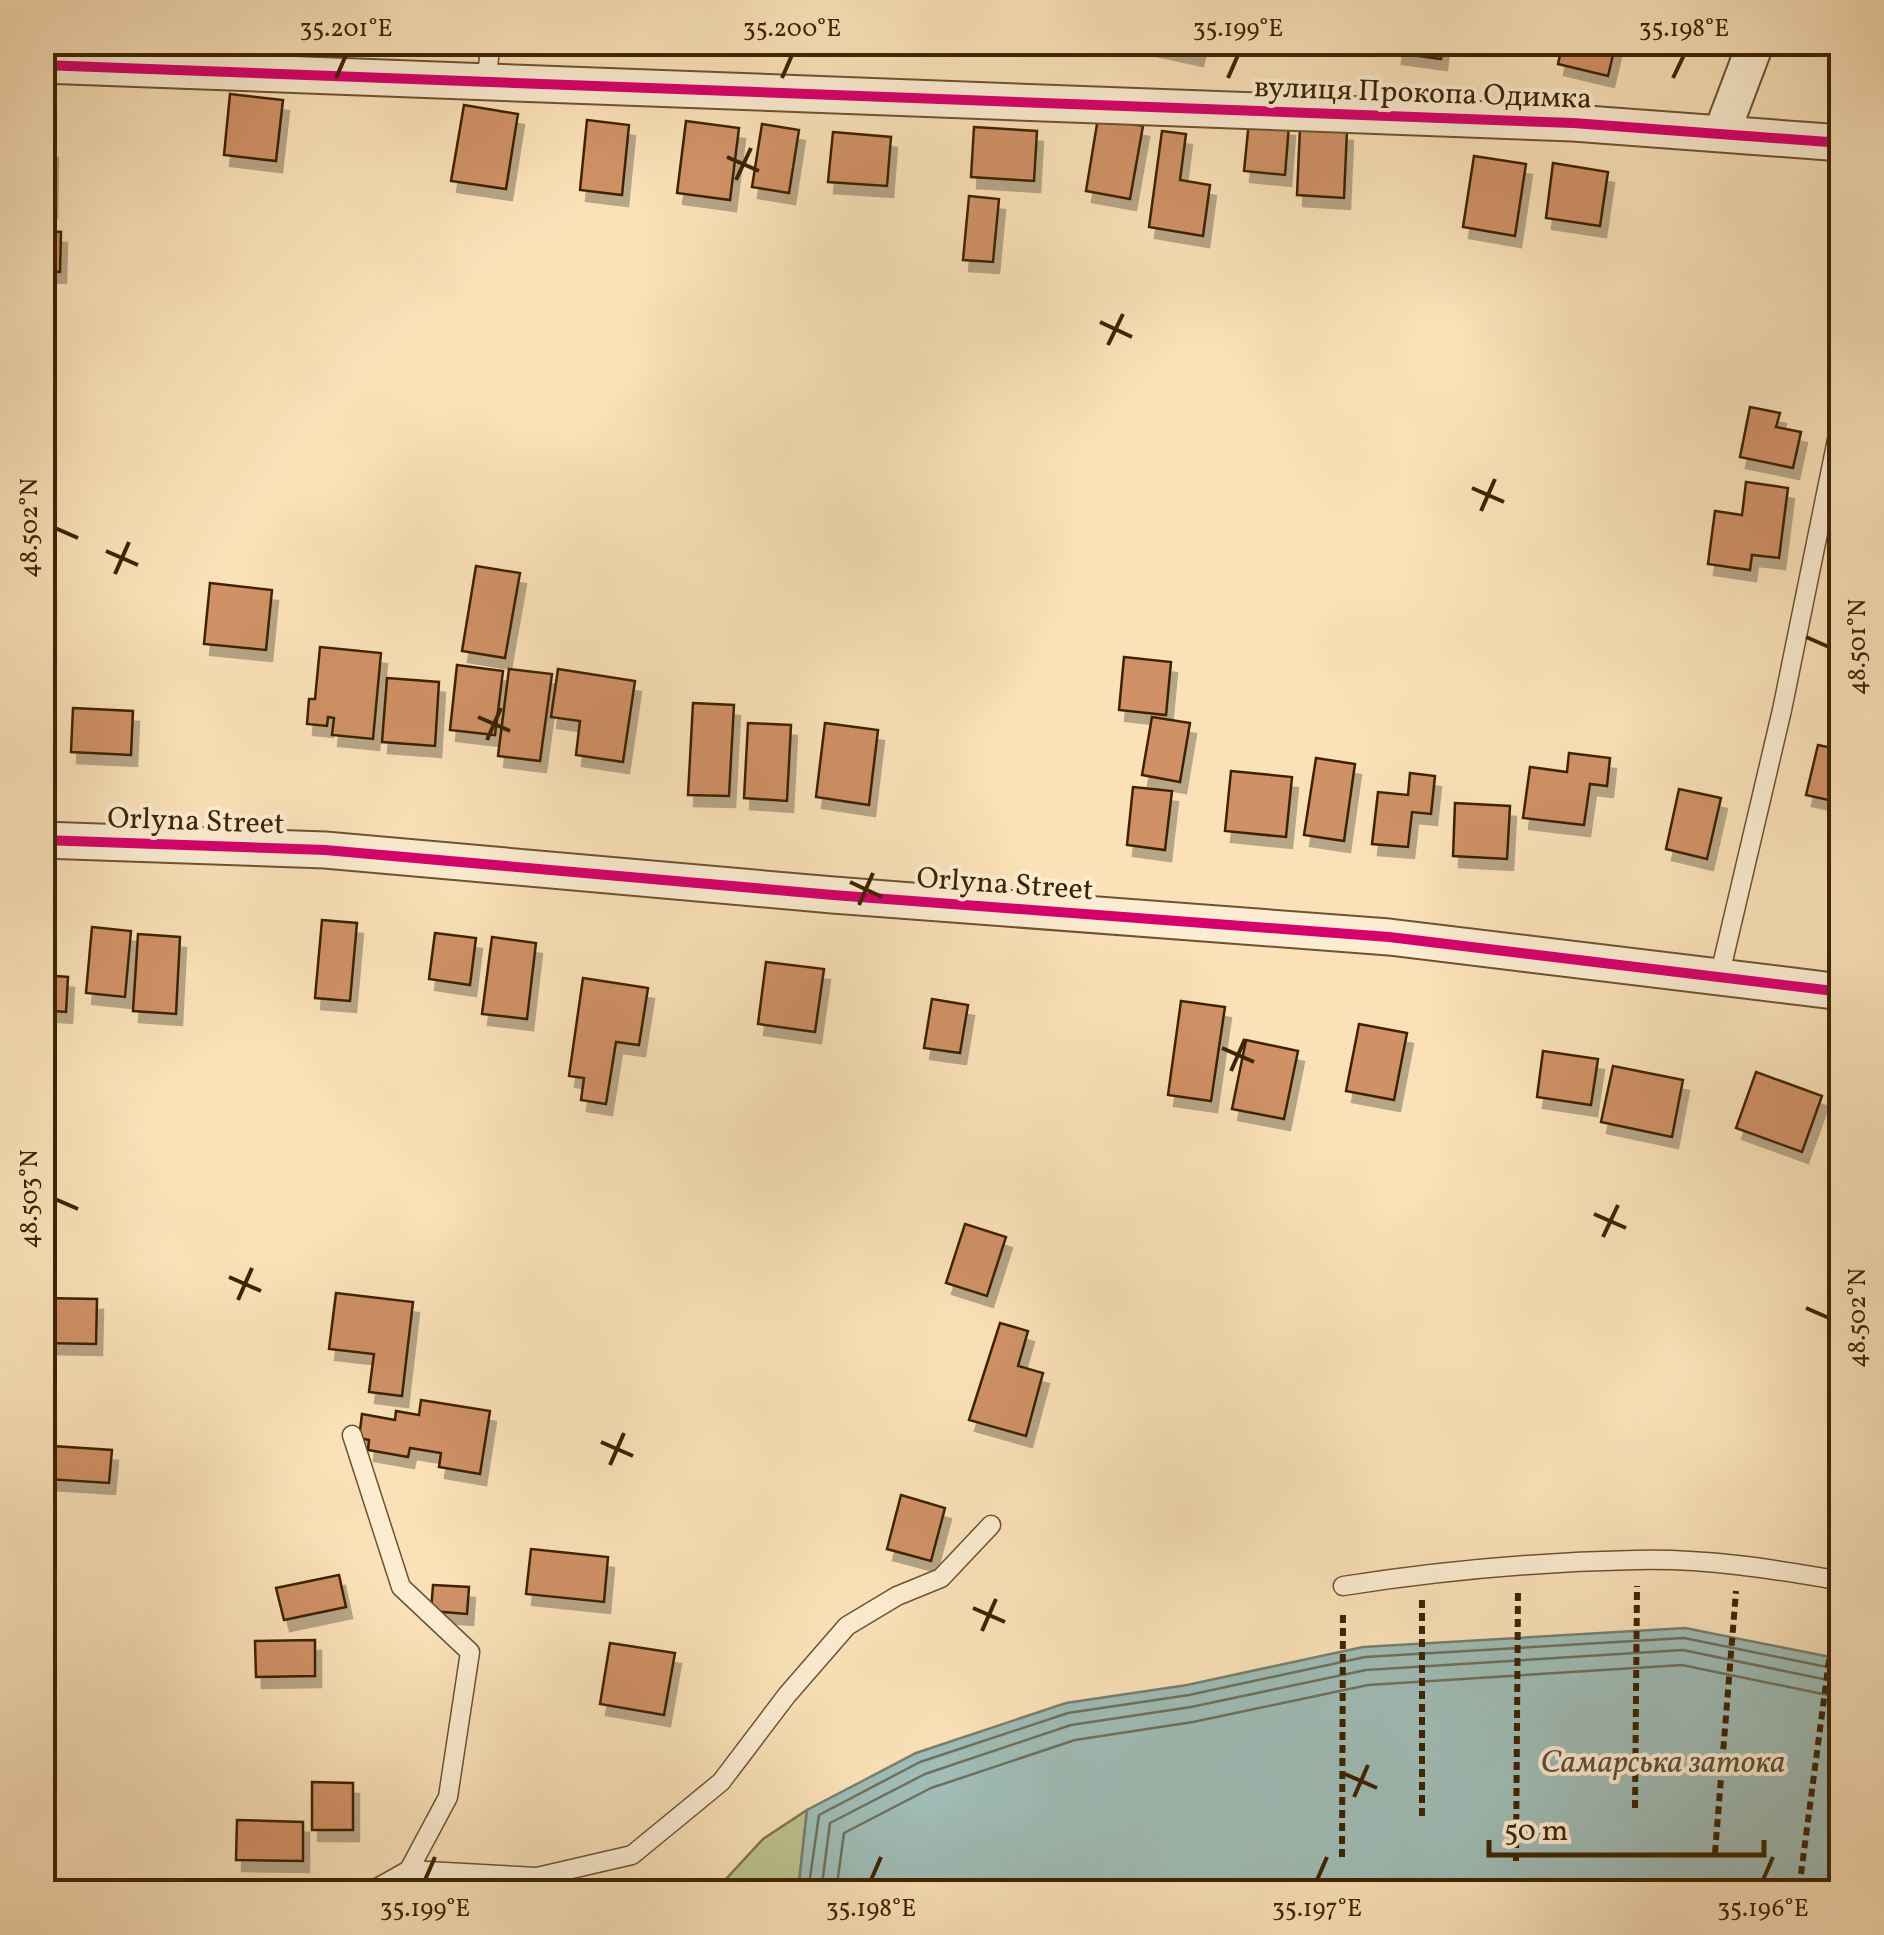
<svg xmlns="http://www.w3.org/2000/svg" width="1884" height="1935" font-family="Vollkorn,serif">
<style>
.green{fill:#bec38f;stroke:#7e7449;stroke-width:2.5}
.water{fill:#9fbcb6;stroke:#787f6e;stroke-width:2.5}
.lines{fill:none;stroke-linecap:round;stroke-linejoin:round}
.shore{stroke:#6e705c;stroke-width:2.5}
.building{fill:#d09166;stroke:#3e2403;stroke-width:2.5;filter:url(#shadow)}
.lane-casing{stroke:#6d5330;stroke-width:21}
.street-casing{stroke:#6d5330;stroke-width:39}
.path{stroke:#3e2403;stroke-width:6;stroke-dasharray:8 5;stroke-linecap:butt}
.lane{stroke:#fcecd1;stroke-width:18}
.street{stroke:#fcecd1;stroke-width:35}
.cycleway-casing{stroke:#fcecd1;stroke-width:16}
.cycleway{stroke:#d6006c;stroke-width:10}
.ticks{fill:none;stroke:#3e2403;stroke-width:4}
.labels{text-anchor:middle;stroke-width:8;stroke-linejoin:round;paint-order:stroke}
.street-label{font-size:30px;fill:#3e2403;stroke:#fcecd1}
.water-label{font-size:32px;font-style:italic;fill:#5b5239;stroke:#fcecd1}
.neatline{fill:none;stroke:#3e2403;stroke-width:4}
.ticks-label{font-size:25px;text-anchor:middle;fill:#3e2403}
</style>
<defs>
<filter id="shadow"><feDropShadow dx="6" dy="11" stdDeviation="0" flood-color="#0004"/></filter>
</defs>
<rect width="100%" height="100%" fill="#fae1b8"/>
<filter id="stains"><feTurbulence type="fractalNoise" baseFrequency=".002" numOctaves="4"/><feColorMatrix values="0 0 0 0 .2 0 0 0 0 .09 0 0 0 0 .02 0 0 0 .5 -.17"/></filter>
<radialGradient id="worn" r=".72"><stop offset=".6" stop-color="#630" stop-opacity="0"/><stop offset="1" stop-color="#630" stop-opacity=".3"/></radialGradient>
<polygon class="green" points="807,1810 798,1892 714,1892 763,1839"/>
<polygon class="water" points="1685,1628 1835,1658 1841,1662 1841,1892 798,1892 807,1810 916,1753 1066,1703 1187,1685 1363,1647"/>
<g class="lines">
<g class="shore">
<polyline points="808,1892 819,1815 920,1762 1068,1713 1189,1695 1365,1657 1684,1638 1842,1670"/>
<polyline points="821,1892 830,1823 925,1774 1071,1725 1191,1707 1366,1670 1683,1650 1842,1683"/>
<polyline points="836,1892 844,1833 931,1788 1075,1740 1193,1722 1368,1685 1682,1665 1842,1698"/>
</g>
</g>
<g class="building">
<polygon points="1137,42 1200,42 1197,55"/>
<polygon points="1397,42 1443,42 1441,59 1396,53"/>
<polygon points="1563,42 1616,42 1608,76 1558,64"/>
<polygon points="230,94 283,100 276,161 224,155"/>
<polygon points="464,105 518,114 506,189 451,181"/>
<polygon points="1098,118 1143,126 1130,199 1086,191"/>
<polygon points="587,120 629,125 622,195 580,190"/>
<polygon points="686,121 739,128 730,200 677,193"/>
<polygon points="1249,121 1289,125 1285,175 1244,171"/>
<polygon points="762,124 799,130 789,193 752,187"/>
<polygon points="974,127 1037,131 1034,181 971,177"/>
<polygon points="1300,128 1347,130 1344,198 1297,195"/>
<polygon points="1162,131 1186,134 1180,180 1210,185 1203,236 1149,227"/>
<polygon points="833,132 891,137 887,186 828,182"/>
<polygon points="42,146 52,147 51,207 42,207"/>
<polygon points="1474,156 1526,164 1515,236 1463,227"/>
<polygon points="1553,163 1608,172 1600,226 1546,218"/>
<polygon points="969,196 999,199 993,262 963,260"/>
<polygon points="42,231 61,232 60,272 42,271"/>
<polygon points="1750,407 1780,413 1776,427 1801,432 1793,468 1740,457"/>
<polygon points="1746,482 1788,488 1779,558 1752,555 1750,570 1708,564 1715,511 1742,515"/>
<polygon points="476,566 520,573 505,658 462,651"/>
<polygon points="210,583 272,590 266,650 204,644"/>
<polygon points="320,647 381,653 373,739 332,735 334,718 328,717 327,726 307,724 309,699 315,699"/>
<polygon points="1124,657 1171,662 1166,715 1119,710"/>
<polygon points="457,665 503,671 495,735 450,730"/>
<polygon points="509,669 552,674 540,761 498,756"/>
<polygon points="558,669 635,681 623,762 576,755 580,721 551,717"/>
<polygon points="387,678 439,682 435,746 382,742"/>
<polygon points="693,703 734,705 729,796 688,795"/>
<polygon points="73,708 133,711 131,755 71,752"/>
<polygon points="1152,717 1190,723 1180,782 1142,775"/>
<polygon points="748,723 791,725 787,801 744,798"/>
<polygon points="825,723 878,730 869,805 816,797"/>
<polygon points="1818,745 1842,750 1842,803 1806,795"/>
<polygon points="1569,753 1610,758 1607,786 1590,784 1584,825 1523,818 1530,767 1567,772"/>
<polygon points="1316,758 1355,764 1344,841 1304,835"/>
<polygon points="1231,771 1292,777 1286,837 1225,831"/>
<polygon points="1410,773 1435,776 1431,814 1412,812 1408,847 1372,844 1378,792 1408,795"/>
<polygon points="1133,787 1172,791 1165,850 1127,845"/>
<polygon points="1679,789 1721,798 1707,859 1666,849"/>
<polygon points="1455,803 1510,806 1507,859 1453,856"/>
<polygon points="322,920 357,923 350,1001 315,998"/>
<polygon points="92,927 131,931 125,997 86,993"/>
<polygon points="435,933 476,938 470,985 429,979"/>
<polygon points="138,934 180,937 176,1014 133,1011"/>
<polygon points="492,937 536,943 527,1019 482,1014"/>
<polygon points="766,962 824,969 815,1032 758,1024"/>
<polygon points="42,975 68,977 66,1012 42,1010"/>
<polygon points="583,978 648,988 639,1045 616,1042 606,1104 581,1100 584,1078 569,1076"/>
<polygon points="932,999 968,1005 960,1053 924,1048"/>
<polygon points="1181,1001 1225,1007 1211,1101 1168,1095"/>
<polygon points="1359,1024 1407,1033 1394,1100 1346,1091"/>
<polygon points="1246,1040 1298,1051 1284,1119 1232,1109"/>
<polygon points="1543,1051 1598,1059 1591,1105 1537,1097"/>
<polygon points="1613,1066 1683,1080 1672,1137 1601,1122"/>
<polygon points="1756,1072 1822,1096 1802,1152 1736,1128"/>
<polygon points="965,1224 1006,1237 987,1296 946,1283"/>
<polygon points="336,1293 413,1302 402,1396 369,1392 374,1354 329,1349"/>
<polygon points="42,1298 97,1299 96,1344 42,1343"/>
<polygon points="1000,1323 1028,1331 1018,1366 1043,1373 1026,1436 969,1420"/>
<polygon points="421,1400 490,1411 480,1474 439,1467 441,1453 410,1448 408,1457 368,1450 369,1440 359,1438 362,1414 395,1420 396,1411 419,1415"/>
<polygon points="42,1436 53,1437 53,1446 112,1450 109,1483 47,1479 45,1495 42,1495"/>
<polygon points="901,1495 945,1508 931,1561 887,1549"/>
<polygon points="531,1549 608,1557 604,1602 526,1594"/>
<polygon points="339,1575 346,1607 284,1620 276,1588"/>
<polygon points="433,1585 469,1587 467,1614 431,1611"/>
<polygon points="315,1640 315,1676 256,1677 255,1641"/>
<polygon points="610,1643 675,1653 664,1715 600,1704"/>
<polygon points="312,1782 353,1783 353,1830 312,1830"/>
<polygon points="237,1820 303,1822 303,1861 236,1860"/>
</g>
<g class="lines">
<g class="lane-casing">
<g id="lane">
<polyline points="486,82 491,42"/>
<polyline points="1719,978 1782,710 1842,415"/>
<polyline points="352,1435 401,1587 470,1652 448,1797 409,1870"/>
<path d="M1343,1586C1439,1571 1537,1562 1635,1560C1704,1558 1774,1569 1842,1581"/>
<polyline points="370,1892 409,1870 537,1877 632,1855 721,1782 787,1695 847,1626 897,1596 941,1578 991,1525"/>
</g>
</g>
<g class="street-casing">
<g id="street">
<polyline points="42,65 1573,123 1842,143"/>
<polyline points="1722,132 1756,42"/>
<polyline points="42,840 325,850 833,895 1389,937 1842,992"/>
</g>
</g>
<g class="path">
<polyline points="1422,1600 1422,1818"/>
<polyline points="1635,1808 1637,1586"/>
<polyline points="1715,1853 1736,1591"/>
<polyline points="1342,1857 1343,1612"/>
<polyline points="1516,1861 1518,1588"/>
<polyline points="1801,1874 1836,1607"/>
</g>
<use href="#lane" class="lane"/>
<use href="#street" class="street"/>
<g class="cycleway-casing">
<g id="cycleway">
<polyline points="42,65 1573,123 1842,143"/>
<polyline points="42,840 325,850 833,895 1389,937 1842,992"/>
</g>
</g>
<use href="#cycleway" class="cycleway"/>
</g>
<path class="ticks" d="M336,78L346,55M782,78L792,55M1228,78L1238,55M1673,78L1684,55M727,157L759,171M736,180L751,148M1100,322L1132,337M1108,345L1123,314M1472,488L1504,502M1481,511L1495,479M55,528L78,538M106,551L138,565M115,574L129,542M1806,637L1829,647M478,717L510,731M487,740L501,708M850,882L882,897M859,905L873,873M1222,1048L1254,1062M1231,1071L1245,1039M55,1199L78,1209M1594,1214L1626,1228M1603,1237L1618,1205M229,1277L261,1291M238,1300L252,1268M1806,1308L1829,1318M601,1442L633,1456M610,1465L624,1433M973,1608L1005,1622M982,1631L996,1599M1345,1774L1377,1788M1354,1797L1368,1765M425,1880L435,1857M871,1880L881,1857M1317,1880L1327,1857M1763,1880L1773,1857"/>
<g class="labels">
<g class="street-label">
<text transform="translate(1423 92) rotate(2)" y="10">вулиця Прокопа Одимка</text>
<text transform="translate(196 820) rotate(2)" y="10">Orlyna Street</text>
<text transform="translate(1005 883) rotate(4)" y="10">Orlyna Street</text>
</g>
<g class="water-label">
<text x="1663" y="1772">Самарська затока</text>
</g>
</g>
<rect width="1884" height="1935" fill="none" stroke="#fae1b8" stroke-width="110"/>
<path d="M1489 1840v15h275v-15" fill="none" stroke="#3e2403" stroke-width="5"/>
<text x="1504" y="1840" font-size="30" fill="#3e2403" stroke="#fcecd1" stroke-width="8" paint-order="stroke">50 m</text>
<rect x="55" y="55" width="1774" height="1825" class="neatline"/>
<g class="ticks-label">
<text x="346" y="36">35.201°E</text>
<text x="792" y="36">35.200°E</text>
<text x="1238" y="36">35.199°E</text>
<text x="1684" y="36">35.198°E</text>
<text transform="translate(28 528) rotate(-90)" y="9">48.502°N</text>
<text transform="translate(1856 647) rotate(-90)" y="9">48.501°N</text>
<text transform="translate(28 1199) rotate(-90)" y="9">48.503°N</text>
<text transform="translate(1856 1318) rotate(-90)" y="9">48.502°N</text>
<text x="425" y="1916">35.199°E</text>
<text x="871" y="1916">35.198°E</text>
<text x="1317" y="1916">35.197°E</text>
<text x="1763" y="1916">35.196°E</text>
</g>
<rect width="100%" height="100%" filter="url(#stains)"/>
<rect width="100%" height="100%" fill="url(#worn)"/>
</svg>
